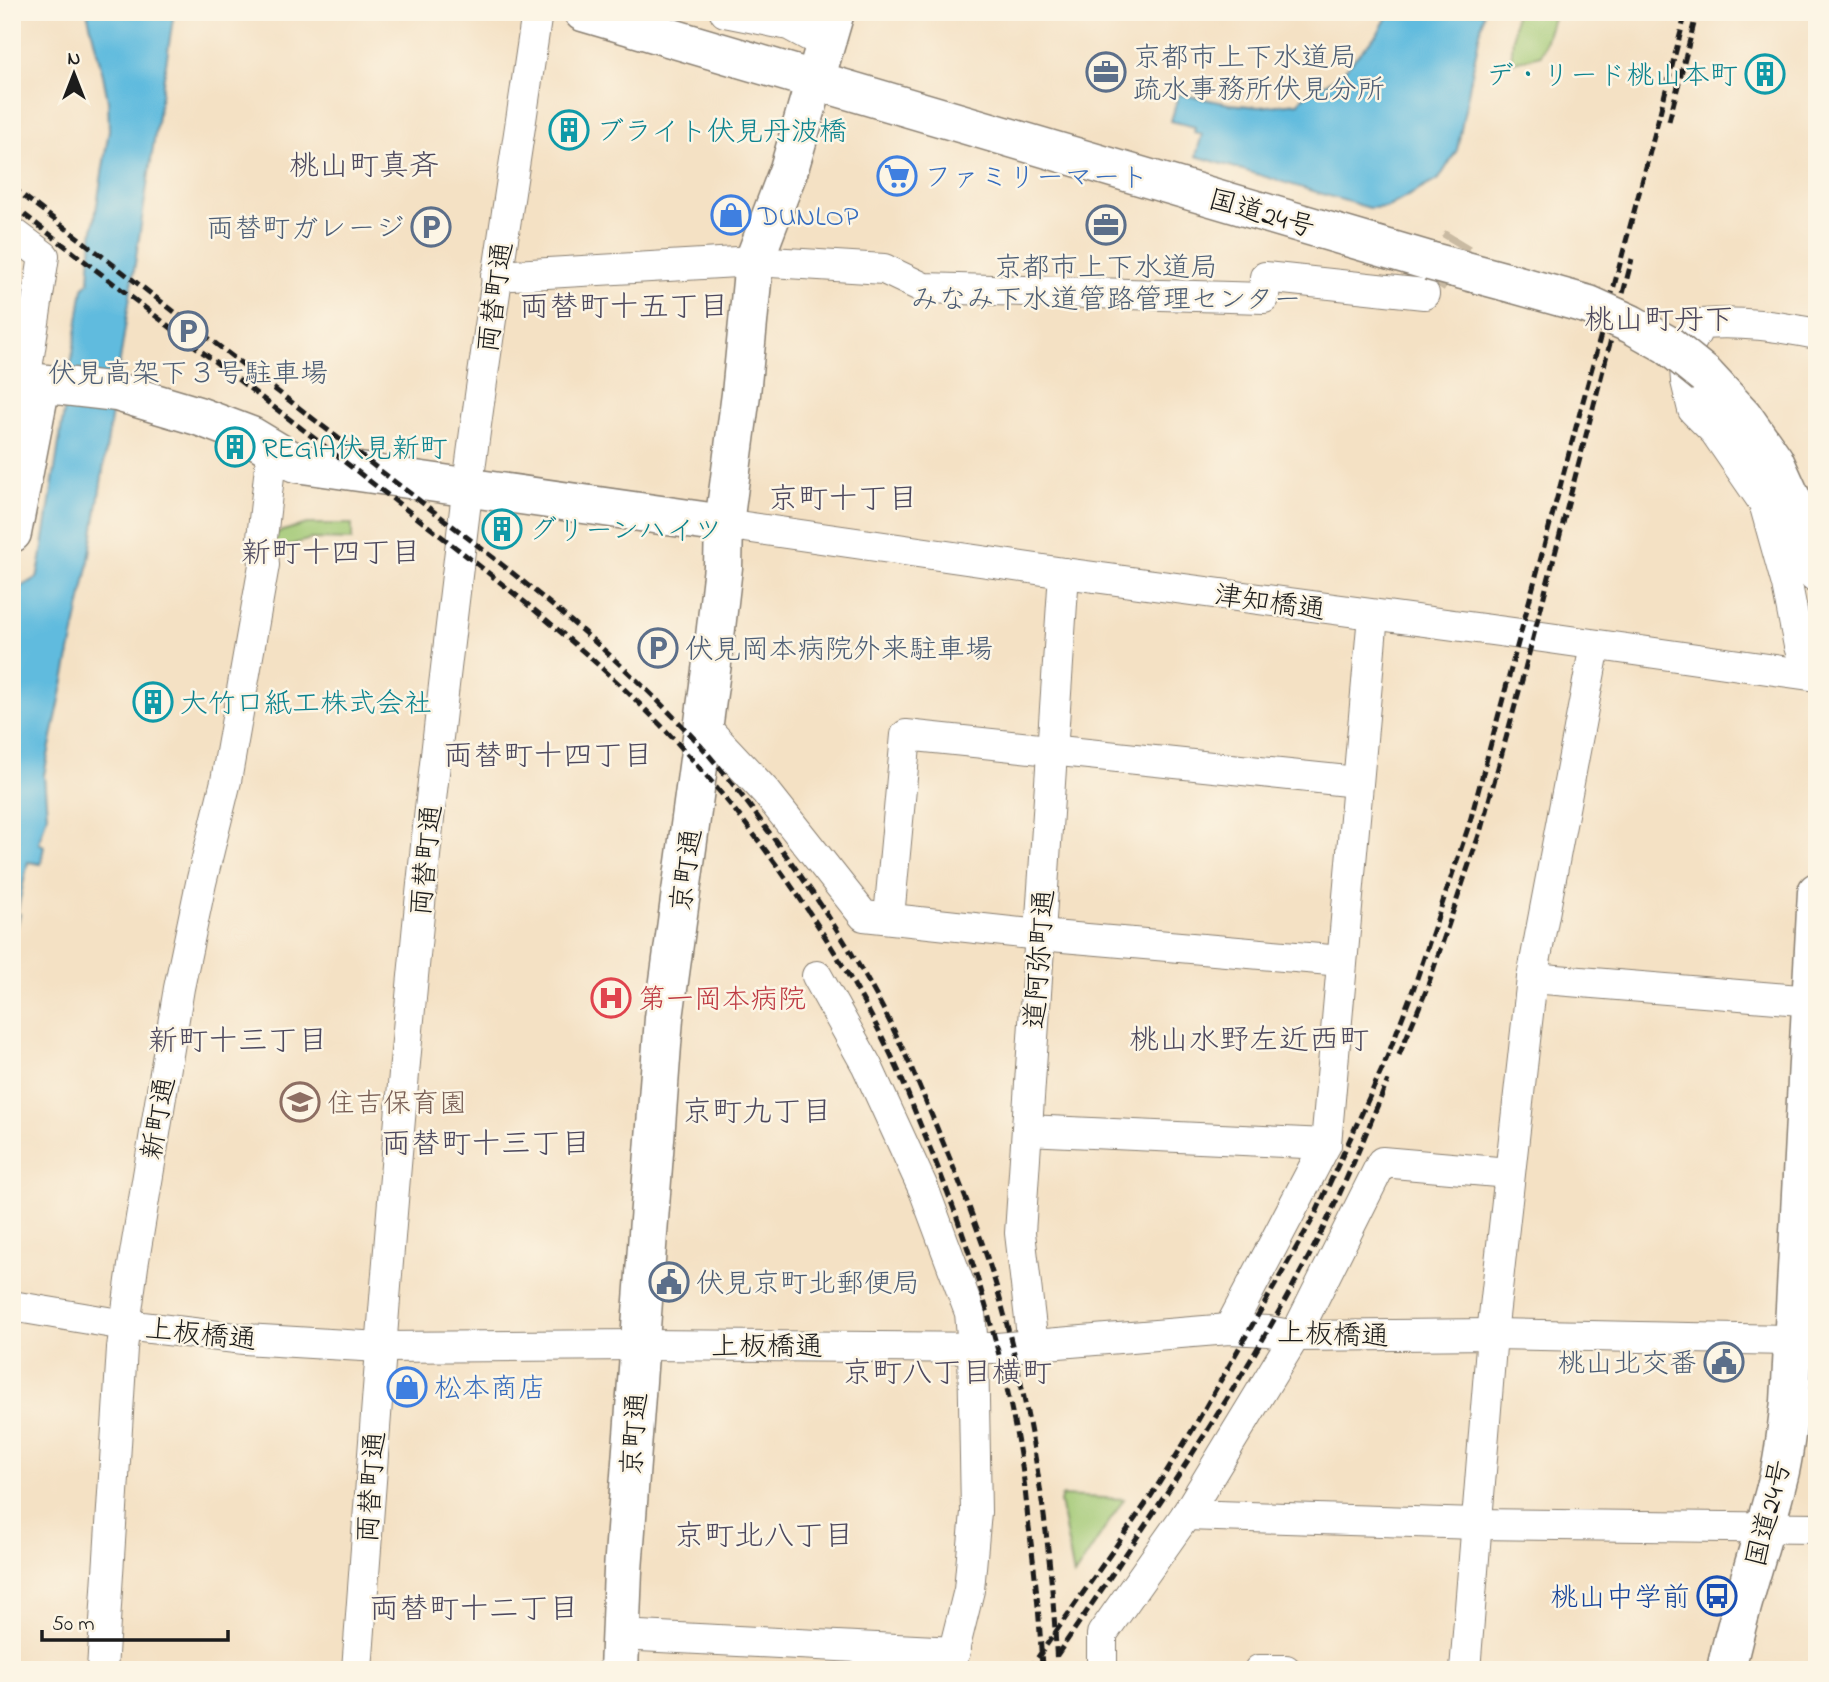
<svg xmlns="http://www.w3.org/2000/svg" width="1829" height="1682" font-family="'Indie Flower','Klee One',sans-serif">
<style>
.green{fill:#a0c873;stroke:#5e7248;stroke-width:2}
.water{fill:#61bbde;stroke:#3e6c7d;stroke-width:2}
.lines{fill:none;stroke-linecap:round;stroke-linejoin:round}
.street-tunnel{stroke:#c9baa2;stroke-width:30;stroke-dasharray:30 15;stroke-linecap:butt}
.street-casing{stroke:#887e70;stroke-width:32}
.secondary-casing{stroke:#887e70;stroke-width:41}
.primary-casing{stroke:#887e70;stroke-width:41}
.highway-casing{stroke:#887e70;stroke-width:41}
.street{stroke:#fff;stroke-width:30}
.secondary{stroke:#fff;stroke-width:38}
.primary{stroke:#fff;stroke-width:38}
.highway{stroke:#fff;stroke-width:38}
.rail{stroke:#1c1c1c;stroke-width:5;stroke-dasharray:10 5;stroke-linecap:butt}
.highway-bridge-casing{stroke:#887e70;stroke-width:41;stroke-linecap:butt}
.highway-bridge{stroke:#fff;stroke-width:38}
.labels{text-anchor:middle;stroke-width:5;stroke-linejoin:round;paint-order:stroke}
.service-label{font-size:28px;fill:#4e5e75;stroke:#fcf5e5;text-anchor:start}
.culture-label{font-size:28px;fill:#0d838f;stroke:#fcf5e5;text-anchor:start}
.shop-label{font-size:28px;fill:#366cbe;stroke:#fcf5e5;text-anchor:start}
.street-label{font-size:28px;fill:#1c1c1c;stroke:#fcf5e5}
.health-label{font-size:28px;fill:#be3a42;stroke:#fcf5e5;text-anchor:start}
.education-label{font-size:28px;fill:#785e54;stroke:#fcf5e5;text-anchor:start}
.transit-label{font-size:28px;fill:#164399;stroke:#fcf5e5;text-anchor:end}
.neighbourhood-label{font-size:30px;fill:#4e495e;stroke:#fcf5e5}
</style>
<rect width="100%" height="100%" fill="#fcf5e5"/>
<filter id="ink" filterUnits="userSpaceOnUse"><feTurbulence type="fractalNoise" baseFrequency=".0143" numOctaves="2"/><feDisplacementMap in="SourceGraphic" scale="14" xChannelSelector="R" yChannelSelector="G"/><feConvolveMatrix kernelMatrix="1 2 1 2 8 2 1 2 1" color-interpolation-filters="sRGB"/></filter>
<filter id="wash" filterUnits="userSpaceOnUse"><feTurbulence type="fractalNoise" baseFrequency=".00686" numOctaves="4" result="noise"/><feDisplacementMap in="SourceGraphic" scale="28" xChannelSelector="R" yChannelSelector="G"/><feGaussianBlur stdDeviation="1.57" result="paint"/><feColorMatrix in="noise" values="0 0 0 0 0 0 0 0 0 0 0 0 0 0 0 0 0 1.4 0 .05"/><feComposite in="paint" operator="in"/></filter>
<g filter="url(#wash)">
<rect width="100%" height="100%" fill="#f4e1c4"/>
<g class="green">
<polygon points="1515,12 1552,12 1553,18 1541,55 1511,63"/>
<polygon points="307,524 352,524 352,540 311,539 272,550 272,536 279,532"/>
<polygon points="1062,1496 1124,1499 1074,1576 1060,1501"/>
</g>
<g class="water">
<polygon points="87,12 174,12 88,567 44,775 47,815 39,843 44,846 41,864 28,862 17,913 20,914 17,926 12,925 12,690 21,648 12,641 12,586 22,586 37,578 41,559 83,288 89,282 92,236 109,130 108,101 103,75"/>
<polygon points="1390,12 1484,12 1457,150 1439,179 1388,207 1369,208 1196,156 1202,134 1194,132 1195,127 1171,121 1179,94 1229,104 1259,107 1298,103 1305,95 1338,77 1378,33"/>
</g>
</g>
<g filter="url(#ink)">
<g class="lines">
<polyline class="street-tunnel" points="1431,283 1458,238"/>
<g class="street-casing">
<g id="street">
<polyline points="725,12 789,25 826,45"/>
<polyline points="12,232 44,256 25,382"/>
<polyline points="496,276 754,261 884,269 924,288 1264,298 1265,277 1424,294"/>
<path d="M1817,334C1777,326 1742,321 1701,324L1684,355L1686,381L1693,410L1715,432L1764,503L1787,585L1799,646L1804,662L1817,671"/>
<polyline points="724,524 1064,573 1521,634 1817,676"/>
<polyline points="704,726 766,792 864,916 1040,935 1342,961"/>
<polyline points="889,917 906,735 1357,782"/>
<polyline points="817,976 867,1066 924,1190 970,1313 973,1346 976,1512 969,1590 949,1670"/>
<polyline points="1532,978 1812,1001"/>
<polyline points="1027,1130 1326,1144"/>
<polyline points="12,1306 125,1325 244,1339 380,1347 642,1345 997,1348 1229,1329 1268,1331 1295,1336 1492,1334 1793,1340"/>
<polyline points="1229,1329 1326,1144 1373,615"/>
<polyline points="1033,1345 1020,1233 1064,573"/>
<polyline points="1186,1515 1476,1524 1817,1528"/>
<polyline points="620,1635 955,1652"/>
<polyline points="102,1670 122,1348 133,1266 179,988 201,883 226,781 264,565 262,538 272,449"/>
<path d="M357,1670C375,1425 393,1179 417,935C431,788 449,640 467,493C487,332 514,173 537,12"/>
<polyline points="1102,1670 1102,1634 1186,1515 1295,1336 1382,1162 1509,1173"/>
<polyline points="1259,1670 1286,1670"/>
<polyline points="1465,1670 1492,1334 1532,978 1595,645"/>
</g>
</g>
<g class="secondary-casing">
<g id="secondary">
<polyline points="12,380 117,392 198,416 251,436 296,463 724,524"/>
<polyline points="12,533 41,384"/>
</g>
</g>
<g class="primary-casing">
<polyline id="primary" points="619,1670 623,1570 664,1018 712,663 723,567 724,524 741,394 754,261 789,169 835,12"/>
</g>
<g class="highway-casing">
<g id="highway">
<polyline points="583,12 1429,261"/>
<polyline points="1455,268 1507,282"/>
<polyline points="1705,375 1743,416 1774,460 1806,531 1817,573"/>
<path d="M1726,1670C1740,1603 1764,1538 1780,1471C1785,1449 1787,1425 1790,1402L1817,892"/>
</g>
</g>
<use href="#street" class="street"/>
<use href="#secondary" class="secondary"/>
<use href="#primary" class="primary"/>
<use href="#highway" class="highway"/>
<g class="rail">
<polyline points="1669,121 1697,12"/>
<path d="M12,187C136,282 259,377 382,472C493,557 606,641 700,745C723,771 745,799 765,827C800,873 832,920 861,969C892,1021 916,1077 939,1133C960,1182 980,1233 996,1285C1032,1409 1052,1540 1057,1670"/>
<path d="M12,205C136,301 261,397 385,493C491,575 601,656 690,757C770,847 848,961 898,1070C909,1096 919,1122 930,1148C971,1247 1002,1349 1020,1455C1024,1476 1026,1498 1028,1520C1035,1570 1040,1619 1042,1670"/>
<polyline points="1399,1055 1426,991 1481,829 1521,684 1632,259"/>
<path d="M1057,1655C1145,1526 1234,1398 1307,1260C1338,1202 1363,1141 1388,1080"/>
<polyline points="1029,1670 1151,1496 1193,1429 1315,1215 1384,1065 1414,987 1469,825 1646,167 1686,12"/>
</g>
<g class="highway-bridge-casing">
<g id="highway-bridge">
<polyline points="1429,261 1455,268"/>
<polyline points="1507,282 1589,305 1631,324 1668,345 1705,375"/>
</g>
</g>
<use href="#highway-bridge" class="highway-bridge"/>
</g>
</g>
<defs>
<g id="office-ring" transform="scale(2.0125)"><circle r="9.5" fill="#fcf5e5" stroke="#5c6f8a" stroke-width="1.5"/><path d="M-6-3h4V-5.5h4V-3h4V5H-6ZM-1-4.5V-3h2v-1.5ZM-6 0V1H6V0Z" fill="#5c6f8a"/></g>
<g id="building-ring" transform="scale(2.0125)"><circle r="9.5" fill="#fcf5e5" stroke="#0f9aa8" stroke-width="1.5"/><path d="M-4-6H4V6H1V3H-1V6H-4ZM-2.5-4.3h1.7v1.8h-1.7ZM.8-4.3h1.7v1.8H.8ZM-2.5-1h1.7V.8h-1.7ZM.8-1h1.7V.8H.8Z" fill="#0f9aa8"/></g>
<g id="supermarket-ring" transform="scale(2.0125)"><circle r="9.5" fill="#fcf5e5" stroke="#3f7fe0" stroke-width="1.5"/><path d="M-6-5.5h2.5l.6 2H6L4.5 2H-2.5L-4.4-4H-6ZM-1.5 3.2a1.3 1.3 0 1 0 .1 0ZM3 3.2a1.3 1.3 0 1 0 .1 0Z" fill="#3f7fe0"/></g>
<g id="shop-ring" transform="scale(2.0125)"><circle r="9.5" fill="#fcf5e5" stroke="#3f7fe0" stroke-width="1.5"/><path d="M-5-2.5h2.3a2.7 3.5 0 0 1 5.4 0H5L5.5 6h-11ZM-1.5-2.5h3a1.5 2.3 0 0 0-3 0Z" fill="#3f7fe0"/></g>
<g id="parking-ring" transform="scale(2.0125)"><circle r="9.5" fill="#fcf5e5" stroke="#5c6f8a" stroke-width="1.5"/><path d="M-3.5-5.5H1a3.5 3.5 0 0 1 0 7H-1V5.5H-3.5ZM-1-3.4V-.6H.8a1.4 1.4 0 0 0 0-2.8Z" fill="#5c6f8a"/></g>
<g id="hospital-ring" transform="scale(2.0125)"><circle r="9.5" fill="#fcf5e5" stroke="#e0444e" stroke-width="1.5"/><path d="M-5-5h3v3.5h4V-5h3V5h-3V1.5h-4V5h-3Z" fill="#e0444e"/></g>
<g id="school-ring" transform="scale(2.0125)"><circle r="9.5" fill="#fcf5e5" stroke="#8d6e63" stroke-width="1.5"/><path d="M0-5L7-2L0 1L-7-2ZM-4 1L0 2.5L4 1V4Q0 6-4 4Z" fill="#8d6e63"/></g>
<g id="civic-ring" transform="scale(2.0125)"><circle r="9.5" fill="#fcf5e5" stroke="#5c6f8a" stroke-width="1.5"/><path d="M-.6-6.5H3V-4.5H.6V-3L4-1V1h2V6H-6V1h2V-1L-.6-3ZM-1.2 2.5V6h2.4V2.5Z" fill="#5c6f8a"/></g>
<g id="bus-ring" transform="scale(2.0125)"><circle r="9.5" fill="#fcf5e5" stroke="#1a4fb4" stroke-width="1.5"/><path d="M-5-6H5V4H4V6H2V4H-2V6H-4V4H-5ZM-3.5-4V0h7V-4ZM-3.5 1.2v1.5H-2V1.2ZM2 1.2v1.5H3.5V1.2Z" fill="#1a4fb4"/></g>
</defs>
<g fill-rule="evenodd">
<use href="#office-ring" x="1106" y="72"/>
<use href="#building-ring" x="1765" y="74"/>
<use href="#building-ring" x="569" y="130"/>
<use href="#supermarket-ring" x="897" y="176"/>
<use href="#shop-ring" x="731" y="215"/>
<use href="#office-ring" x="1106" y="225"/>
<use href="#parking-ring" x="431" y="227"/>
<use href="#parking-ring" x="188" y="331"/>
<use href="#building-ring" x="235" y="447"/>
<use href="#building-ring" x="502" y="529"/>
<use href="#parking-ring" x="658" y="648"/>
<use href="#building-ring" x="153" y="702"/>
<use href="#hospital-ring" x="611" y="998"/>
<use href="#school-ring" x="300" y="1102"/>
<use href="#civic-ring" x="669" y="1282"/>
<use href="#civic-ring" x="1724" y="1362"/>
<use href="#shop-ring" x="407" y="1387"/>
<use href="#bus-ring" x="1717" y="1596"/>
</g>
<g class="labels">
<g class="service-label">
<text x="1133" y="66">京都市上下水道局<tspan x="1133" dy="32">疏水事務所伏見分所</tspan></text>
<text x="404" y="237" text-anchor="end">両替町ガレージ</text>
<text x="1106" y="276" text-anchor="middle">京都市上下水道局<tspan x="1106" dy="32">みなみ下水道管路管理センター</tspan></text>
<text x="188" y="382" text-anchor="middle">伏見高架下３号駐車場</text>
<text x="685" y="658">伏見岡本病院外来駐車場</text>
<text x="696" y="1292">伏見京町北郵便局</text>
<text x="1697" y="1372" text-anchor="end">桃山北交番</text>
</g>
<g class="culture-label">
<text x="1738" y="84" text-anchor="end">デ・リード桃山本町</text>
<text x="596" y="140">ブライト伏見丹波橋</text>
<text x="262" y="457">REGIA伏見新町</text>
<text x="529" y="539">グリーンハイツ</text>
<text x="180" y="712">大竹口紙工株式会社</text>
</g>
<g class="shop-label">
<text x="924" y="186">ファミリーマート</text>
<text x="758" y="225">DUNLOP</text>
<text x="434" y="1397">松本商店</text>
</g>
<g class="street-label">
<text transform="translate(1262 212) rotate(16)" y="10">国道24号</text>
<text transform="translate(494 297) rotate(-82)" y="10">両替町通</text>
<text transform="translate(1270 601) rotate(8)" y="10">津知橋通</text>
<text transform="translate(425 860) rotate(-84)" y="10">両替町通</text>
<text transform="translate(685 870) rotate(-82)" y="10">京町通</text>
<text transform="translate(1038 959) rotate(-86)" y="10">道阿弥町通</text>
<text transform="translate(157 1118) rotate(-80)" y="10">新町通</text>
<text transform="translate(201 1333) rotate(6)" y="10">上板橋通</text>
<text transform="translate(1333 1333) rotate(2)" y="10">上板橋通</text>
<text x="767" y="1355">上板橋通</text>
<text transform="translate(633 1434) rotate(-86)" y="10">京町通</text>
<text transform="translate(370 1487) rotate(-86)" y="10">両替町通</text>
<text transform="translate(1767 1513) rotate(-76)" y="10">国道24号</text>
</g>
<g class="health-label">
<text x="638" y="1008">第一岡本病院</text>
</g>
<g class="education-label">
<text x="327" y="1112">住吉保育園</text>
</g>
<g class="transit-label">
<text x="1690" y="1606">桃山中学前</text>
</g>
<g class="neighbourhood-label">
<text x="364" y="175">桃山町真斉</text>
<text x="624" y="316">両替町十五丁目</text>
<text x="1659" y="329">桃山町丹下</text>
<text x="843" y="508">京町十丁目</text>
<text x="331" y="562">新町十四丁目</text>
<text x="548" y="765">両替町十四丁目</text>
<text x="1249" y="1049">桃山水野左近西町</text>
<text x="238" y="1050">新町十三丁目</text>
<text x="757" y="1121">京町九丁目</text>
<text x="486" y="1153">両替町十三丁目</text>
<text x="947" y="1382">京町八丁目横町</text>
<text x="764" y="1545">京町北八丁目</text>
<text x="474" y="1618">両替町十二丁目</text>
</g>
</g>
<rect width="1829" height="1682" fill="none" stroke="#fcf5e5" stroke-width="42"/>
<g transform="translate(74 74)" stroke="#fcf5e5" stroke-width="5" paint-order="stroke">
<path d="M0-5L12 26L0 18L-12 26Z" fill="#1c1c1c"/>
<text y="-10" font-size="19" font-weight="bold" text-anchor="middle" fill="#1c1c1c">N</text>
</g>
<path d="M42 1630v10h186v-10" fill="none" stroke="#1c1c1c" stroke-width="3.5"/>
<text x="52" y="1630" font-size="21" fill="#1c1c1c" stroke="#fcf5e5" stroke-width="5" paint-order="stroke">50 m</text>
</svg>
